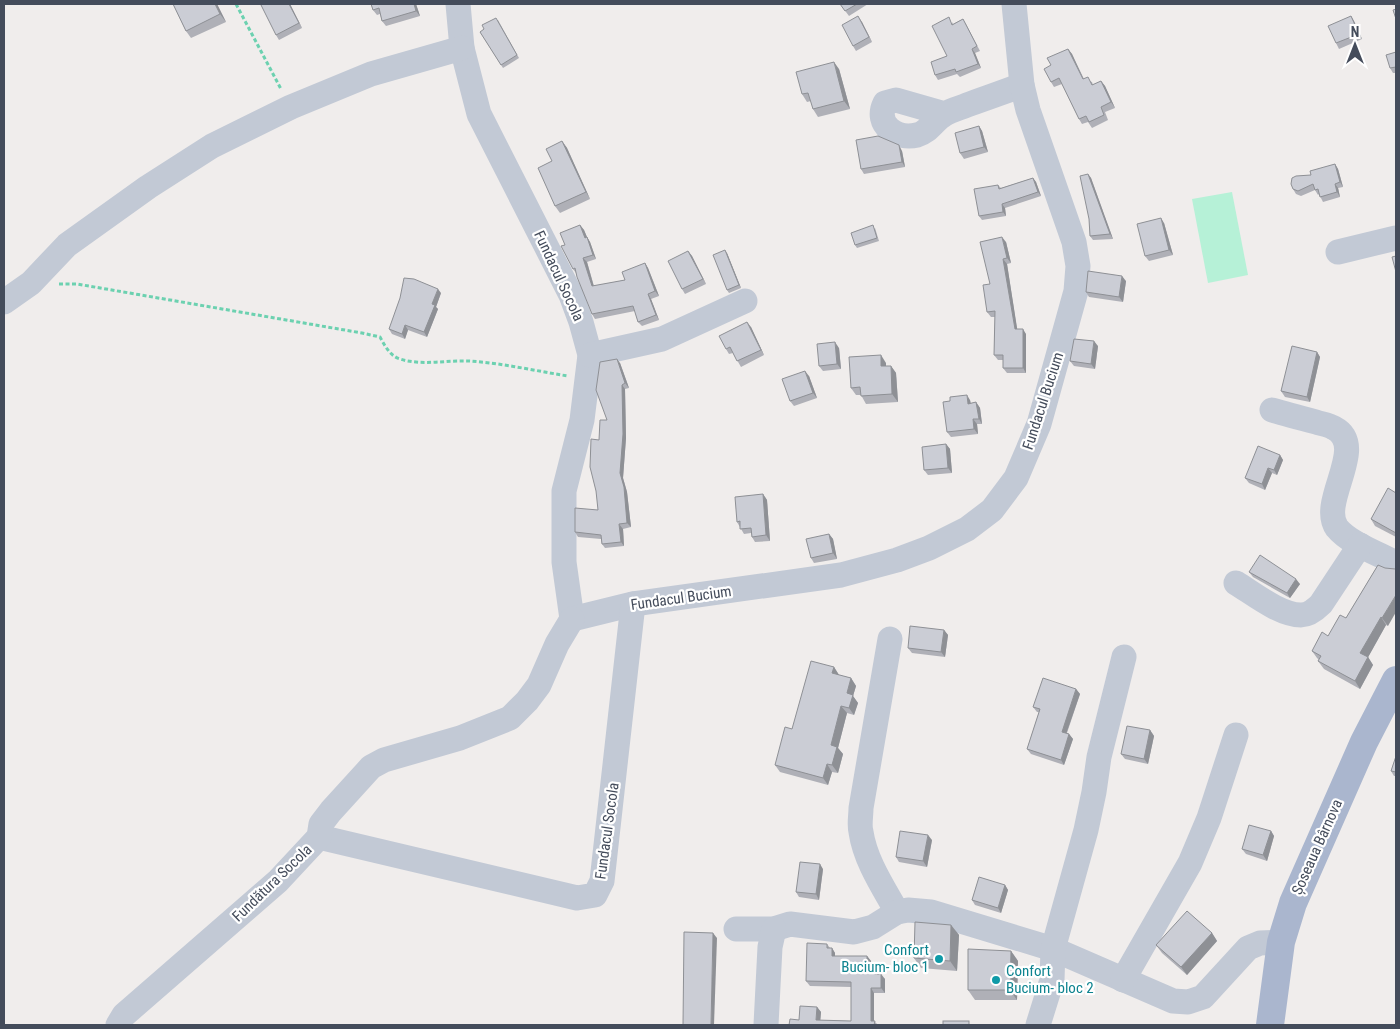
<svg xmlns="http://www.w3.org/2000/svg" width="1400" height="1029" font-family="'Roboto Condensed',sans-serif">
<style>
.pitch{fill:#b6f1d7}
.lines{fill:none;stroke-linecap:round;stroke-linejoin:round}
.path{stroke:#6cd1b0;stroke-width:3;stroke-dasharray:4 2.5;stroke-linecap:butt}
.minor{stroke:#c2c9d5;stroke-width:25}
.major{stroke:#aab6ce;stroke-width:28}
.wall{fill:#afb0b7}
.shaded-wall{fill:#8e9095}
.building{fill:#cbcdd5;stroke:#8e9095}
.culture-dot{fill:#0f9aa8;stroke:#fff;stroke-width:2}
.labels{text-anchor:middle;stroke-width:4.5;stroke-linejoin:round;paint-order:stroke}
.street-label{font-size:15px;fill:#444c5b;stroke:#fff}
.culture-label{font-size:15px;fill:#0d838f;stroke:#fff;text-anchor:end}
</style>
<rect width="100%" height="100%" fill="#f0edec"/>
<polygon class="pitch" points="1232,192 1248,275 1208,283 1192,199"/>
<g class="lines">
<g class="path">
<polyline points="236,4 281,89"/>
<path d="M59,284H77L362,333L380,337C385,346 390,356 400,359C422,366 447,360 469,361C502,363 536,371 568,376"/>
</g>
<g class="minor">
<polyline points="458,4 462,48 479,114 571,295 581,322 590,355 582,420 564,491 564,562 572,619"/>
<path d="M945,114L896,100L885,103C874,125 897,140 917,135C929,132 935,119 945,114C952,110 960,108 967,105C986,98 1004,92 1022,85"/>
<polyline points="1338,252 1396,238"/>
<polyline points="4,302 31,283 67,245 148,187 212,146 291,107 371,74 462,48"/>
<polyline points="590,355 662,339 745,301"/>
<path d="M1272,410C1286,414 1301,418 1316,422C1322,424 1329,425 1334,428C1369,446 1318,502 1337,528C1349,543 1379,554 1396,563"/>
<path d="M1236,583C1254,594 1280,615 1301,615C1309,615 1316,609 1321,604L1360,545"/>
<polyline points="572,619 633,604 841,575 897,560 929,548 967,529 992,510 1016,478 1039,424 1076,291 1078,266 1074,242 1028,110 1022,85 1014,4"/>
<path d="M890,639L861,808C861,816 859,825 861,832C865,860 883,887 897,912"/>
<polyline points="319,837 577,898 595,895 602,881 633,604"/>
<polyline points="736,929 774,929 790,924 854,932 873,927 897,912 908,910 931,912 1053,949 1173,1001 1188,1002 1203,997 1248,948 1260,943 1281,942"/>
<polyline points="1123,980 1190,863 1209,818 1236,735"/>
<polyline points="118,1025 124,1015 278,881 319,837 321,824 331,811 371,767 384,760 460,738 510,718 527,701 539,685 557,644 572,619"/>
<polyline points="766,1025 770,947 774,929"/>
<polyline points="1038,1025 1052,980 1053,949 1086,830 1094,792 1099,757 1124,657"/>
</g>
<polyline class="major" points="1270,1025 1281,942 1293,903 1364,742 1396,680"/>
</g>
<g class="wall">
<polygon points="173,4 217,4 226,22 191,38 186,31"/>
<polygon points="263,4 290,4 302,28 279,40 276,35"/>
<polygon points="371,4 416,4 420,16 386,26 382,21 380,14 377,15 373,10"/>
<polygon points="840,4 868,4 849,16"/>
<polygon points="1351,16 1354,21 1362,39 1339,49 1336,43"/>
<polygon points="963,19 966,24 980,51 975,53 981,68 960,77 957,74 938,80 935,75 947,56 952,22 953,24"/>
<polygon points="498,20 519,58 503,68 480,32"/>
<polygon points="862,22 872,42 856,51 853,46"/>
<polygon points="1068,49 1072,54 1084,79 1092,82 1093,85 1101,81 1105,86 1115,108 1105,112 1108,120 1092,128 1088,122 1082,124 1079,119 1062,84 1054,87 1051,82 1051,65"/>
<polygon points="1396,52 1396,73 1393,73 1390,68"/>
<polygon points="839,69 850,109 818,117 813,109 811,101 807,102 802,94"/>
<polygon points="979,126 982,131 988,152 964,159 960,153"/>
<polygon points="562,141 567,148 590,199 560,213 555,206 552,161"/>
<polygon points="902,151 905,167 864,174 861,169"/>
<polygon points="1335,164 1338,169 1343,187 1338,188 1340,197 1323,202 1319,194 1318,195 1315,190 1301,196 1296,194 1293,189 1311,175"/>
<polygon points="1088,174 1091,178 1113,239 1093,240 1090,236"/>
<polygon points="1033,178 1036,182 1041,196 1005,208 1006,216 982,220 979,216 998,185 1001,188"/>
<polygon points="1164,223 1173,255 1149,261 1145,256"/>
<polygon points="580,225 584,230 587,237 590,242 596,259 587,262 594,286 625,280 645,263 648,268 659,296 651,299 659,320 642,326 638,322 635,311 595,319 592,314 576,273 573,269 565,245"/>
<polygon points="875,228 879,241 857,248 855,245"/>
<polygon points="1006,242 1011,263 1007,264 1017,329 1026,334 1026,373 1007,373 1003,368 1003,360 998,360 994,355 995,317 991,317 987,312 990,284"/>
<polygon points="688,251 692,256 706,284 685,294 682,289"/>
<polygon points="727,253 741,288 729,293 727,290"/>
<polygon points="1126,281 1123,302 1089,297 1086,292"/>
<polygon points="441,293 436,307 438,309 427,337 408,330 405,339 392,334 389,329"/>
<polygon points="751,327 764,355 741,367 733,353 729,354 726,349"/>
<polygon points="1098,346 1095,369 1074,366 1070,361"/>
<polygon points="839,348 841,369 823,371 819,366"/>
<polygon points="1317,352 1320,357 1310,402 1285,397 1281,391"/>
<polygon points="620,363 629,388 625,389 626,438 623,478 627,492 631,527 623,529 624,546 605,548 602,544 601,539 578,537 575,532 598,510 599,440 607,420"/>
<polygon points="886,363 886,366 891,366 896,373 898,402 866,404 861,395 856,395 851,388"/>
<polygon points="809,376 817,398 794,406 790,401"/>
<polygon points="970,400 971,403 976,402 980,408 982,424 977,424 978,434 951,437 947,432"/>
<polygon points="946,444 950,449 952,473 928,475 924,470"/>
<polygon points="1280,455 1283,460 1277,475 1272,473 1265,490 1249,483 1245,478"/>
<polygon points="1396,493 1396,537 1375,526 1371,519"/>
<polygon points="763,494 767,500 770,541 755,542 752,537 751,533 744,534 737,522"/>
<polygon points="829,534 833,539 837,559 814,563 811,558"/>
<polygon points="1378,565 1388,626 1386,625 1368,657 1373,665 1360,689 1324,669 1318,661 1319,660 1317,658 1312,651 1328,636 1346,618"/>
<polygon points="1249,572 1300,584 1290,598 1253,577"/>
<polygon points="944,630 948,635 945,657 912,653 908,648"/>
<polygon points="834,667 839,675 851,678 856,686 853,696 858,703 854,715 847,713 838,748 843,754 838,773 832,772 828,785 780,772 775,765 792,729"/>
<polygon points="1076,689 1080,694 1067,733 1069,734 1073,739 1064,765 1031,754 1027,749 1039,712 1037,712 1033,707"/>
<polygon points="1150,730 1154,736 1148,764 1125,759 1121,754"/>
<polygon points="1396,756 1396,776 1394,776 1391,771"/>
<polygon points="1271,831 1274,836 1267,861 1246,854 1242,849"/>
<polygon points="932,840 927,867 899,862 896,857"/>
<polygon points="823,869 819,900 799,897 796,892"/>
<polygon points="1005,885 1008,890 1001,913 975,905 972,900"/>
<polygon points="951,925 959,935 957,971 921,968 914,958"/>
<polygon points="1212,933 1217,941 1187,975 1162,953 1156,945"/>
<polygon points="827,944 830,948 832,948 835,953 835,956 867,956 871,961 871,964 878,969 878,974 885,979 885,993 874,993 874,1021 878,1025 789,1025 799,1020 817,1007 821,1012 820,1020 851,1021 851,987 810,986 806,981"/>
<polygon points="1011,951 1018,961 1017,1000 975,1000 968,990"/>
</g>
<g class="shaded-wall">
<polygon points="215,4 217,4 226,22 220,14"/>
<polygon points="289,4 290,4 302,28 299,23"/>
<polygon points="414,4 416,4 420,16 416,11"/>
<polygon points="858,16 862,22 872,42 869,37"/>
<polygon points="1351,16 1354,21 1362,39 1359,34"/>
<polygon points="972,49 975,53 981,68 978,64"/>
<polygon points="1068,49 1072,54 1086,85"/>
<polygon points="834,62 839,69 850,109 844,101"/>
<polygon points="1101,81 1105,86 1115,108 1111,102"/>
<polygon points="979,126 982,131 988,152 984,147"/>
<polygon points="562,141 567,148 590,199 586,192"/>
<polygon points="899,145 902,151 905,167 902,162"/>
<polygon points="1335,164 1338,169 1343,187 1340,182"/>
<polygon points="1088,174 1091,178 1113,239 1110,234"/>
<polygon points="1033,178 1036,182 1041,196 1038,192"/>
<polygon points="1335,184 1338,188 1340,197 1337,192"/>
<polygon points="1002,204 1005,208 1006,216 1003,212"/>
<polygon points="1161,218 1164,223 1173,255 1169,250"/>
<polygon points="580,225 584,230 589,242 585,238"/>
<polygon points="587,237 590,242 596,259 593,255"/>
<polygon points="1002,237 1006,242 1011,263 1007,258"/>
<polygon points="725,250 727,253 741,288 739,285"/>
<polygon points="688,251 692,256 706,284 703,279"/>
<polygon points="583,258 587,262 595,291 592,286"/>
<polygon points="1003,259 1007,264 1018,334 1015,329"/>
<polygon points="645,263 648,268 659,296 655,291"/>
<polygon points="1122,276 1126,281 1123,302 1119,297"/>
<polygon points="438,289 441,293 436,307 438,309 427,337 424,332 432,304"/>
<polygon points="648,294 651,299 659,320 656,315"/>
<polygon points="747,322 751,327 764,355 761,350"/>
<polygon points="405,325 408,330 405,339 402,334"/>
<polygon points="1023,329 1026,334 1026,373 1023,368"/>
<polygon points="1094,341 1098,346 1095,369 1091,364"/>
<polygon points="835,342 839,348 841,369 837,364"/>
<polygon points="1317,352 1320,357 1310,402 1307,397"/>
<polygon points="881,355 886,363 886,374 881,366"/>
<polygon points="617,359 620,363 629,388 625,383"/>
<polygon points="891,366 896,373 898,402 892,394"/>
<polygon points="805,371 809,376 817,398 813,393"/>
<polygon points="622,385 625,389 626,438 623,478 627,492 631,527 627,523 620,473"/>
<polygon points="967,395 970,400 971,409 968,404"/>
<polygon points="976,402 980,408 982,424 979,419"/>
<polygon points="973,419 977,424 978,434 974,429"/>
<polygon points="946,444 950,449 952,473 948,468"/>
<polygon points="1280,455 1283,460 1277,475 1274,470"/>
<polygon points="1268,468 1272,473 1265,490 1262,484"/>
<polygon points="763,494 767,500 770,541 766,535"/>
<polygon points="619,524 623,529 624,546 621,542"/>
<polygon points="829,534 833,539 837,559 833,553"/>
<polygon points="1296,579 1300,584 1290,598 1287,593"/>
<polygon points="1396,595 1396,612 1388,626 1382,618"/>
<polygon points="1381,617 1386,625 1366,661 1360,653"/>
<polygon points="944,630 948,635 945,657 941,652"/>
<polygon points="1368,657 1373,665 1360,689 1355,681"/>
<polygon points="834,667 839,675 837,681 832,673"/>
<polygon points="851,678 856,686 853,696 858,703 854,715 849,708 847,693"/>
<polygon points="1076,689 1080,694 1065,737 1062,732"/>
<polygon points="841,706 847,713 838,748 843,754 838,773 832,765 831,745"/>
<polygon points="1150,730 1154,736 1148,764 1144,759"/>
<polygon points="1069,734 1073,739 1064,765 1061,760"/>
<polygon points="827,764 832,772 828,785 823,778"/>
<polygon points="1271,831 1274,836 1267,861 1263,855"/>
<polygon points="928,835 932,840 927,867 923,861"/>
<polygon points="820,864 823,869 819,900 816,894"/>
<polygon points="1005,885 1008,890 1001,913 998,908"/>
<polygon points="951,925 959,935 957,971 950,961"/>
<polygon points="713,933 717,938 714,1025 711,1025"/>
<polygon points="1212,933 1217,941 1187,975 1181,967"/>
<polygon points="832,948 835,953 835,961 832,956"/>
<polygon points="1011,951 1018,961 1017,1000 1010,990"/>
<polygon points="867,956 871,961 871,969 867,964"/>
<polygon points="875,964 878,969 878,979 875,974"/>
<polygon points="881,974 885,979 885,993 881,988"/>
<polygon points="871,988 874,993 874,1025 871,1021"/>
<polygon points="817,1007 821,1012 820,1025 816,1020"/>
</g>
<g class="building">
<polygon points="173,4 215,4 220,14 186,31"/>
<polygon points="263,4 289,4 299,23 276,35 261,5"/>
<polygon points="371,4 414,4 416,11 382,21 379,8 373,10"/>
<polygon points="840,4 857,4 845,11"/>
<polygon points="1396,9 1396,19 1393,10"/>
<polygon points="858,16 869,37 853,46 842,25"/>
<polygon points="1351,16 1359,34 1336,43 1328,26"/>
<polygon points="949,17 952,25 963,19 977,46 972,49 978,64 956,72 955,69 935,75 931,62 947,56 932,26"/>
<polygon points="496,18 517,55 501,65 480,32 484,29 482,25"/>
<polygon points="1068,49 1083,79 1088,77 1092,85 1101,81 1111,102 1101,107 1104,115 1089,122 1086,116 1079,119 1059,78 1051,82 1044,69 1051,65 1047,58"/>
<polygon points="1396,52 1396,67 1390,68 1386,55"/>
<polygon points="834,62 844,101 813,109 808,93 802,94 796,72"/>
<polygon points="979,126 984,147 960,153 955,133"/>
<polygon points="878,136 899,145 902,162 861,169 856,140"/>
<polygon points="562,141 586,192 555,206 538,168 552,161 546,149"/>
<polygon points="1335,164 1340,182 1335,184 1337,192 1320,197 1318,189 1315,190 1313,184 1298,191 1293,189 1291,184 1292,178 1296,176 1311,175 1310,171"/>
<polygon points="1088,174 1110,234 1090,236 1089,219 1080,176"/>
<polygon points="1033,178 1038,192 1002,204 1003,212 979,216 974,189 998,185 999,189"/>
<polygon points="1161,218 1169,250 1145,256 1137,224"/>
<polygon points="580,225 585,238 587,237 593,255 583,258 592,286 625,280 622,272 645,263 655,291 648,294 656,315 638,322 633,306 592,314 577,277 575,268 573,269 561,246 565,245 560,233"/>
<polygon points="873,225 877,238 855,245 851,233"/>
<polygon points="1002,237 1007,258 1003,259 1015,329 1023,329 1023,368 1003,368 1003,355 994,355 995,311 987,312 983,285 990,284 980,242"/>
<polygon points="725,250 739,285 727,290 713,255"/>
<polygon points="688,251 703,279 682,289 668,261"/>
<polygon points="1396,256 1396,272 1392,257"/>
<polygon points="1088,271 1122,276 1119,297 1086,292"/>
<polygon points="404,278 414,279 438,289 432,304 435,305 424,332 405,325 402,334 389,329 400,298"/>
<polygon points="747,322 761,350 737,361 730,347 726,349 719,336"/>
<polygon points="1074,339 1094,341 1091,364 1070,361"/>
<polygon points="835,342 837,364 819,366 817,344"/>
<polygon points="1292,346 1317,352 1307,397 1281,391"/>
<polygon points="881,355 881,366 891,366 892,394 861,396 860,387 851,388 849,357"/>
<polygon points="617,359 625,383 622,385 623,434 620,473 624,487 627,523 619,524 621,542 602,544 601,535 575,532 575,508 598,510 596,491 590,467 591,439 599,440 600,420 607,420 596,390 600,362"/>
<polygon points="805,371 813,393 790,401 782,379"/>
<polygon points="967,395 968,404 976,402 979,419 973,419 974,429 947,432 943,402 950,401 950,397"/>
<polygon points="946,444 948,468 924,470 922,447"/>
<polygon points="1258,446 1280,455 1274,470 1268,468 1262,484 1245,478"/>
<polygon points="1388,488 1396,493 1396,533 1371,519"/>
<polygon points="763,494 766,535 752,537 751,528 740,529 740,521 737,522 735,497"/>
<polygon points="829,534 833,553 811,558 806,539"/>
<polygon points="1260,555 1296,579 1287,593 1249,572"/>
<polygon points="1378,565 1385,568 1395,569 1396,569 1396,595 1382,618 1381,617 1360,653 1368,657 1355,681 1318,661 1321,656 1312,651 1322,632 1328,636 1340,615 1346,618"/>
<polygon points="910,626 944,630 941,652 908,648"/>
<polygon points="811,661 834,667 832,673 851,678 847,693 853,695 849,708 841,706 831,745 837,747 832,765 827,764 823,778 775,765 785,727 792,729"/>
<polygon points="1043,678 1076,689 1062,732 1069,734 1061,760 1027,749 1040,709 1033,707"/>
<polygon points="1127,726 1150,730 1144,759 1121,754"/>
<polygon points="1396,756 1396,772 1391,771"/>
<polygon points="1249,825 1271,831 1263,855 1242,849"/>
<polygon points="900,831 928,835 923,861 896,857"/>
<polygon points="800,862 820,864 816,894 796,892"/>
<polygon points="979,877 1005,885 998,908 972,900"/>
<polygon points="1187,911 1212,933 1181,967 1156,945"/>
<polygon points="915,922 951,925 950,961 914,958"/>
<polygon points="684,932 713,933 711,1025 683,1025"/>
<polygon points="807,943 827,944 827,948 832,948 832,956 867,956 867,964 875,964 875,974 881,974 881,988 871,988 871,1021 875,1021 874,1025 789,1025 790,1019 799,1020 800,1006 817,1007 816,1020 851,1021 851,982 806,981"/>
<polygon points="968,949 1011,951 1010,990 968,990"/>
<rect x="943" y="1021" width="26" height="4"/>
</g>
<g class="culture-dot">
<circle cx="939" cy="959" r="5"/>
<circle cx="996" cy="980" r="5"/>
</g>
<g class="labels">
<g class="street-label">
<text transform="translate(559 276) rotate(65)" y="5">Fundacul Socola</text>
<text transform="translate(1043 401) rotate(-72)" y="5">Fundacul Bucium</text>
<text transform="translate(681 598) rotate(-8)" y="5">Fundacul Bucium</text>
<text transform="translate(607 831) rotate(-82)" y="5">Fundacul Socola</text>
<text transform="translate(1317 847) rotate(-66)" y="5">Șoseaua Bârnova</text>
<text transform="translate(272 883) rotate(-44)" y="5">Fundătura Socola</text>
</g>
<g class="culture-label">
<text x="929" y="955">Confort<tspan x="929" dy="17">Bucium- bloc 1</tspan></text>
<text x="1006" y="976" text-anchor="start">Confort<tspan x="1006" dy="17">Bucium- bloc 2</tspan></text>
</g>
</g>
<rect width="1400" height="1029" fill="none" stroke="#444c5b" stroke-width="10"/>
<g transform="translate(1355 45)" stroke="#ffffff" stroke-width="4" paint-order="stroke">
<path d="M0-4L9 19L0 12L-9 19Z" fill="#444c5b"/>
<text y="-8" font-size="14" font-weight="bold" text-anchor="middle" fill="#444c5b">N</text>
</g>
</svg>
